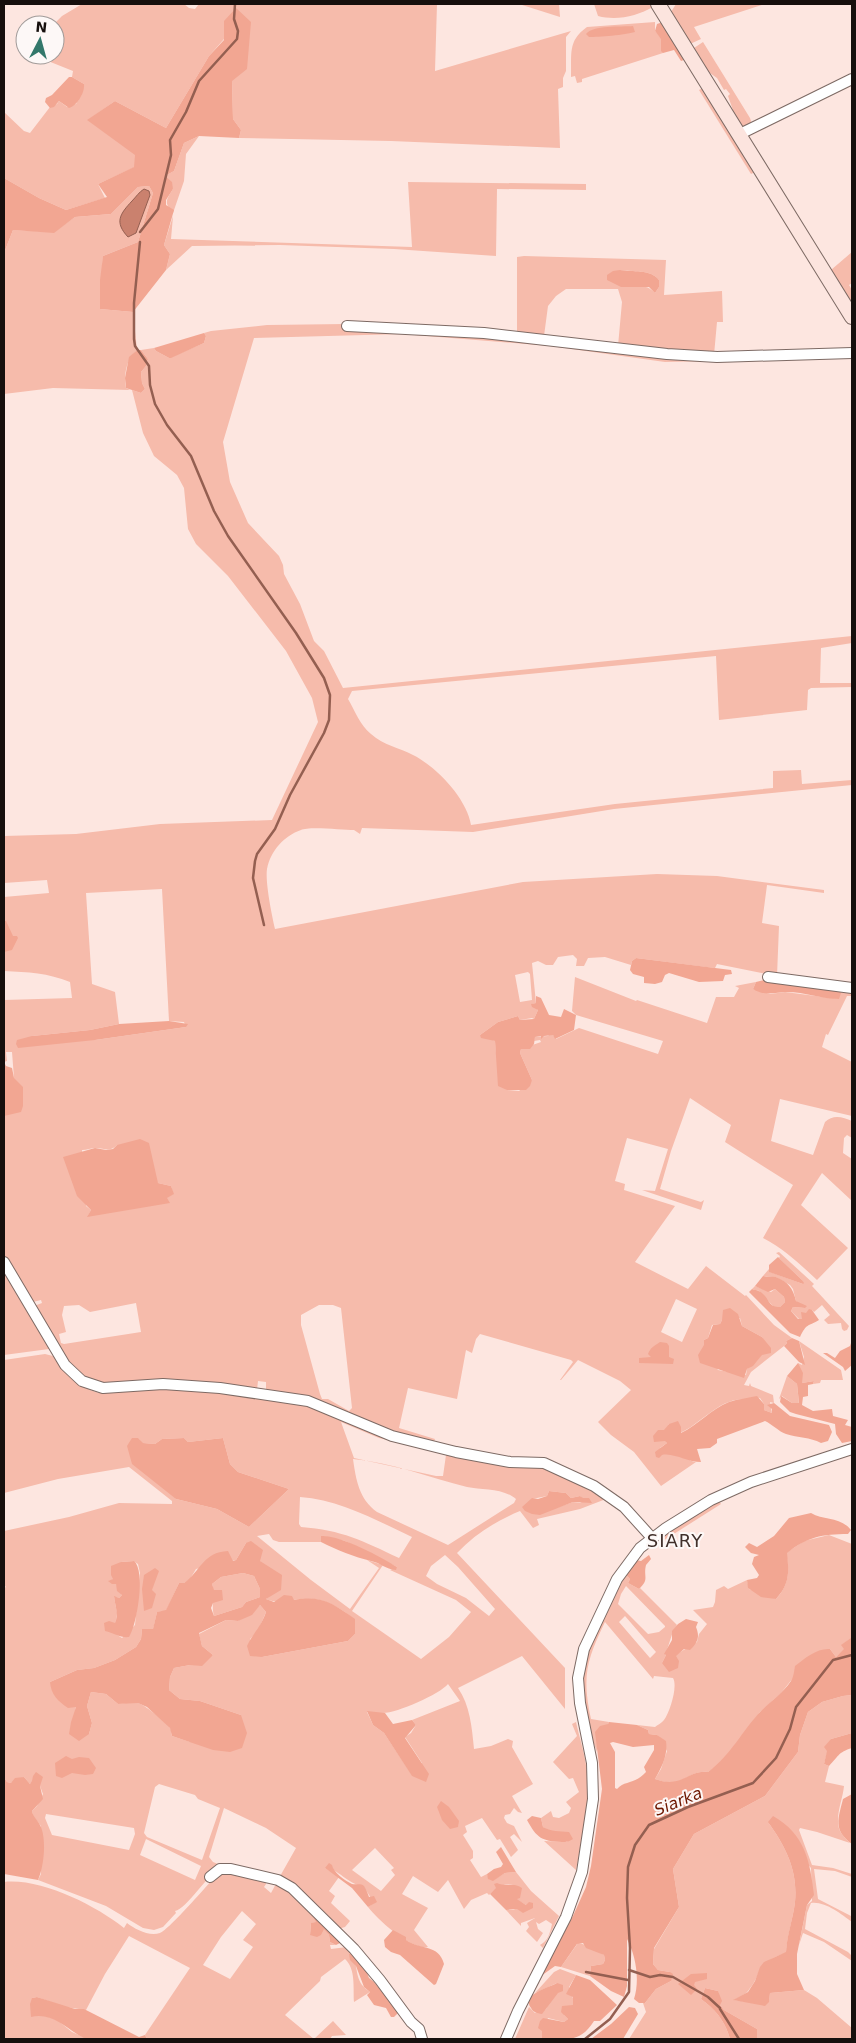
<svg xmlns="http://www.w3.org/2000/svg" width="856" height="2043" font-family="'DejaVu Sans',sans-serif">
<style>
.green{fill:#f6bbab;fill-rule:evenodd}
.forest{fill:#f2a692;fill-rule:evenodd}
.water{fill:#ca816e;stroke:#945f51}
.lines{fill:none;stroke-linecap:round;stroke-linejoin:round}
.stream{stroke:#945f51;stroke-width:2.5}
.street-casing{stroke:#7d6a64;stroke-width:12}
.secondary-casing{stroke:#7d6a64;stroke-width:16}
.street{stroke:#fff;stroke-width:10}
.secondary{stroke:#fce4de;stroke-width:14}
.labels{text-anchor:middle;stroke-width:4;stroke-linejoin:round;paint-order:stroke}
.water-label{font-size:16px;font-style:italic;fill:#6e1700;stroke:#fdf8f7}
.quarter-label{font-size:18px;letter-spacing:1px;fill:#41302b;stroke:#fdf8f7}
</style>
<rect width="100%" height="100%" fill="#fde6e0"/>
<g class="green">
<polygon points="82,4 184,4 189,8 195,9 199,4 437,4 435,71 571,31 566,37 566,71 563,78 563,87 558,89 560,148 391,141 239,138 241,130 233,119 232,81 224,22 224,39 209,56 166,128 115,101 88,120 135,154 135,167 98,184 105,198 66,210 39,198 4,178 4,112 24,131 30,133 50,107 57,104 59,101 67,107 76,104 81,96 84,84 72,77 73,71 43,59 38,55 55,55 55,25 53,25 62,16"/>
<polygon points="519,4 559,4 560,17"/>
<path d="M594,4H651L653,7C637,16 617,21 598,16Z"/>
<polygon points="676,4 765,4 694,27 701,39 690,44 671,12"/>
<path d="M655,22V31L661,38L663,53L582,79V82L577,83L575,76L571,77C572,55 567,41 587,27Z"/>
<polygon points="703,42 750,118 751,121 750,125 742,127 734,113 728,96 730,94 726,89 724,90 717,78 707,71 694,48"/>
<polygon points="703,88 755,172 751,174 699,90"/>
<path d="M199,136L186,154L184,181L173,213C164,203 166,200 173,189L165,176L174,171L184,143Z"/>
<polygon points="408,182 586,184 586,190 497,189 496,256 394,249 280,245 192,246 166,270 170,254 164,245 173,216 171,239 412,247"/>
<path d="M149,186L153,193L138,242L103,256L100,309L133,312L137,350C127,357 123,376 126,388L130,390L53,388L4,394V253L13,230L54,232L75,217L111,214L138,187Z"/>
<polygon points="852,252 852,283 849,285 852,290 852,304 831,270"/>
<path d="M524,256L666,260L664,295L722,291L723,322H717L714,355L618,346L622,302L618,289H566L556,296L548,306L544,336L517,332V257ZM620,270C632,272 651,269 659,280V287L655,293C647,285 642,286 631,287Z"/>
<path d="M345,324L347,328L515,340L630,355H852V358L665,362L550,346L402,334L254,338L223,442L230,482L248,523L279,556L283,565L284,574L300,604L314,641L324,651L343,688L852,636V643L821,648L820,683H852V687L811,688L808,690L807,710L719,720L716,656L352,691L348,699C355,711 360,725 371,734C383,745 400,748 413,755C437,767 467,799 471,825L615,804L773,788V771L801,770L802,784L852,780V785L614,809L473,832L362,828L360,834L354,830C343,830 309,826 301,830C284,836 271,850 267,869C265,882 272,916 275,929L523,882L657,874L717,876L824,890V893L767,885L762,923L779,926L777,976L717,964L715,968L706,967L636,958L632,961L631,965L605,957L588,958L584,966H576L577,959L573,955L558,957L553,965H546L538,961L532,963L536,1003L532,1004L538,1010L534,1019L532,1018L520,1020L518,1016L498,1022L480,1035L495,1041L496,1053L507,1090L519,1091L532,1080L520,1053L521,1049L541,1042L540,1040L534,1041L535,1037L548,1036L550,1034L553,1035L556,1039L579,1028L658,1054L663,1041L576,1015L572,1011L575,977L636,1001L637,1000L707,1023L716,997H734L739,988L735,986L756,982L753,989L770,994L785,992L839,999L838,989L852,990V996H847L828,1035L826,1034L822,1047L852,1062V1116L780,1099L771,1141L813,1155L825,1122C833,1114 843,1117 852,1121V1138L847,1135L844,1138L843,1153L852,1159V1201L822,1173L801,1205L848,1248L817,1280C800,1264 784,1249 763,1238L793,1185L725,1142L731,1125L690,1098L671,1151L660,1189L701,1202L704,1200L701,1210L642,1190L655,1191L668,1149L627,1138L615,1181L625,1184L624,1190L675,1206L635,1262L688,1289L706,1266L745,1296L746,1295L774,1325L792,1338L786,1341L787,1343L784,1346L751,1372L744,1385L749,1386L750,1383L751,1386L773,1395L774,1403L770,1402L772,1413L764,1410V1404L760,1398L752,1397L747,1400C722,1395 701,1424 680,1433L669,1424L659,1441L665,1440L667,1443L660,1448L662,1455C669,1454 677,1455 684,1457C689,1458 690,1462 696,1462L661,1486L634,1452L611,1435L598,1422L631,1390L620,1381L578,1360L561,1380H560L573,1362L571,1360L480,1334L476,1339L472,1353L466,1350L457,1399L408,1388L399,1428L435,1439L433,1444L266,1391V1382L258,1381L257,1390L96,1384L71,1368L34,1306L42,1303L41,1300L33,1302L4,1256V1116L14,1078L12,1052H6L7,1061L4,1062V1000L72,998L70,982C48,973 28,972 4,971V897L49,893L47,880L4,883V836L76,834L160,824L272,820L318,722L312,698L286,651L228,576L196,544L188,529L184,488L177,475L154,456L143,433L132,390L141,393L145,389L142,383L141,372L146,366L148,359L141,350L154,348L156,351L169,358L204,343L206,336L204,333L211,331L267,325ZM162,889L169,1021L184,1022L186,1027L95,1040L32,1036L90,1030L119,1024L115,992L92,984L86,893ZM528,972L530,974L532,1000L520,1002L515,975ZM117,1145L158,1183L171,1186L173,1194L166,1198L88,1216L91,1210L86,1206L82,1150C87,1150 91,1148 96,1148C105,1148 109,1153 117,1145ZM676,1299L697,1309L682,1342L661,1332ZM136,1303L141,1332L64,1344L61,1343L59,1334L66,1332L62,1315L64,1306L79,1305L90,1312ZM319,1305H333L341,1308L352,1408L349,1411L328,1399H322L320,1394L301,1325V1315ZM740,1318L742,1326L762,1337L766,1344C762,1356 757,1362 747,1369L746,1375L718,1370L704,1345V1340L708,1338L712,1325L720,1324L722,1320Z"/>
<polygon points="779,1252 814,1284 812,1286 849,1326 847,1330 844,1331 842,1329 841,1323 828,1324 824,1320 830,1315 822,1305 814,1312 812,1310 802,1319 799,1319 791,1311 793,1307 805,1308 796,1301 793,1289 790,1285 776,1277 763,1276 769,1269 770,1272 803,1284 802,1280 779,1258 780,1256 776,1253"/>
<polygon points="4,1265 50,1348 49,1349 4,1355"/>
<polygon points="755,1286 771,1292 775,1289 784,1297 785,1302 780,1307 774,1307 759,1291 752,1289"/>
<polygon points="799,1341 841,1370 843,1380 821,1380 820,1383 813,1384 814,1381 802,1383 798,1363 802,1365 804,1357"/>
<path d="M45,1354L53,1356L78,1381L90,1390L99,1393H108L115,1389L161,1386L307,1402L391,1438L541,1467L573,1479L606,1499L580,1509L537,1519L539,1525L533,1528L520,1511C496,1521 475,1534 457,1553L565,1668V1709L522,1656L458,1688C470,1705 472,1728 474,1749L491,1746L508,1739L513,1741L512,1747L533,1784L512,1796L522,1813L518,1812L514,1808L510,1814L505,1815L504,1818L507,1823L514,1826L522,1842L514,1834L510,1837L518,1850L511,1857L500,1839L497,1840L482,1818L465,1826L467,1832L463,1835L473,1851V1858L470,1860L481,1877L487,1874L489,1879L493,1880L505,1873L516,1872L531,1891L559,1916L543,1948L540,1945C548,1941 550,1933 552,1924L546,1920L539,1924L536,1922L538,1929L543,1933L537,1942L526,1931L529,1927L527,1923L535,1918L521,1923V1926L506,1910H513L526,1905L516,1899L514,1885C502,1882 497,1888 489,1895L487,1893L471,1900L464,1909L448,1880L438,1892L413,1876L402,1894L428,1908L414,1930L428,1947C411,1950 378,1920 368,1907L374,1903L364,1887C346,1883 339,1869 325,1868L339,1877L329,1891L335,1896L331,1903L350,1921L345,1927L338,1929L279,1878L296,1848L266,1828L224,1808L209,1857L213,1862L223,1866C207,1874 187,1909 175,1911L176,1913L163,1927L154,1930L143,1928L106,1906L38,1880L41,1874V1826L33,1816L32,1811L37,1806L43,1794L40,1786L33,1782L30,1784L24,1777L11,1783L7,1782L4,1777V1588L6,1587L4,1585V1531L69,1517L119,1503L172,1504V1501L129,1467L58,1479L4,1493V1360ZM341,1422L379,1438L444,1453L446,1455L443,1476H436L354,1458ZM138,1438L142,1443L155,1444L162,1439L184,1438L188,1442L223,1438L230,1464L238,1472L289,1489L249,1527L217,1509L176,1499ZM353,1459C391,1462 430,1478 467,1487C482,1490 503,1488 516,1499L514,1503L448,1545L377,1512C359,1499 356,1480 353,1459ZM549,1491L566,1493L571,1498L580,1496L582,1498H589L580,1503L573,1502L556,1508L532,1499L547,1496ZM300,1497C340,1500 376,1520 412,1537L399,1558C363,1541 342,1530 301,1527L299,1524ZM269,1534L273,1540L279,1542H321V1536H323L345,1541L397,1567L390,1570L456,1600L471,1612L449,1637L421,1659L352,1611L383,1565L367,1560L379,1568L350,1609L311,1580L257,1536ZM246,1543L260,1561L272,1594L266,1599C278,1604 288,1600 301,1599C321,1596 340,1607 355,1620V1634L348,1641L262,1657L250,1639L258,1631L266,1612L260,1605L238,1621L226,1620L199,1634L202,1646L213,1655L190,1665L174,1668L170,1677L169,1690L180,1699L200,1701L241,1715L190,1742L172,1736C171,1733 172,1730 170,1728C169,1724 142,1703 138,1703C132,1701 124,1704 118,1704L106,1694L91,1692L87,1706L92,1723L89,1734L75,1713L76,1706L50,1682L77,1670L94,1668L115,1660L136,1647L141,1639L142,1629L153,1630L157,1612L166,1611L179,1583H184L190,1579L196,1569L236,1560ZM445,1555L458,1567L495,1609L489,1616L466,1598L437,1584L426,1576L431,1566ZM133,1561L138,1564L140,1573L135,1625L122,1638L114,1633L117,1613L114,1597L119,1598L122,1595L116,1584L109,1581L114,1579L121,1562ZM448,1684L460,1701L412,1720L416,1725L411,1733L405,1737L422,1763L412,1775L384,1733L373,1725L367,1712C372,1712 378,1714 383,1713C397,1713 440,1694 448,1684ZM159,1784L195,1795L198,1799L220,1808L202,1860L147,1837L144,1833L155,1787ZM46,1814L134,1828L135,1834L129,1850L52,1835L45,1818ZM146,1839L201,1866L195,1880L140,1855ZM375,1848L394,1868L391,1870L395,1875L381,1891L352,1870Z"/>
<polygon points="787,1376 797,1384 799,1404 792,1403 782,1396 779,1399"/>
<polygon points="719,1501 721,1504 658,1544 656,1540 692,1516"/>
<path d="M829,1535L852,1544V1637L842,1645L845,1649L836,1657L830,1649L793,1678L781,1693L760,1712L739,1741L718,1765L708,1772C686,1770 684,1790 655,1779L661,1769L667,1751L657,1735L649,1734L648,1730L637,1725L655,1727C657,1725 662,1723 664,1720C670,1712 678,1686 673,1678L654,1676L653,1679L605,1622C586,1661 582,1677 591,1719L609,1722L597,1746V1752L586,1722L581,1694L584,1660L625,1574L630,1579L628,1583L639,1589L640,1588L677,1625C671,1633 670,1644 665,1654L666,1655L662,1663L697,1642L699,1634L707,1624L693,1610L713,1607L715,1602L716,1590L724,1586L728,1589L747,1580L749,1589L776,1599C789,1585 790,1571 786,1553L804,1541ZM626,1586L665,1626V1627L659,1632L648,1634L618,1604L621,1594ZM625,1616L656,1652L650,1658L619,1622Z"/>
<path d="M243,1573L254,1576L260,1589V1597L246,1602L242,1607L214,1616C211,1605 215,1595 212,1584L221,1577Z"/>
<path d="M852,1695V1733L831,1739L824,1764L829,1766L825,1782L844,1786C843,1799 834,1818 840,1831C842,1835 847,1840 850,1843L817,1832L800,1828L799,1830L812,1865L833,1868L852,1874V1877L835,1871L814,1869L818,1899L851,1916L852,1922C841,1914 825,1901 811,1903L807,1913L805,1929L848,1952L852,1956V1961L824,1942L803,1933L799,1945L807,1905L812,1901L811,1868L768,1822C786,1847 798,1871 795,1902C793,1919 787,1935 786,1953C751,1965 766,1969 748,1991C745,1995 738,1997 734,2000L748,2002L769,2001L770,1993L804,1990L817,1998L852,2028V2039H757V2029L724,2010L720,2005L718,1991L705,1988L701,1999C716,2010 725,2021 730,2039H629L646,2012L643,2003H645L656,1989L671,1981L670,1972L658,1970L653,1964L654,1949L679,1907L673,1869L694,1834L765,1796L798,1752L800,1735L808,1712L822,1702L843,1696Z"/>
<path d="M576,1722C579,1736 584,1751 586,1765C592,1797 582,1838 576,1870L544,1841L568,1842C558,1831 555,1834 543,1827L541,1818L551,1811L553,1817L559,1818L569,1813L571,1808L566,1802L579,1792L573,1778L569,1779L553,1762L577,1736L572,1724Z"/>
<path d="M220,1871L265,1878L266,1884L264,1887L271,1893L277,1882L289,1889L323,1922L311,1923L310,1935L324,1928L329,1935L330,1942L336,1945H330L331,1949L347,1947C360,1960 353,1976 364,1987C365,1989 368,1990 370,1992L354,2002C353,1988 356,1969 345,1959L321,1977L320,1981L285,2015L314,2039L333,2021L346,2035L332,2036L330,2039H147L145,2035L190,1968L129,1936L105,1974L86,2010L65,2007L37,1997L32,1998L41,2015L56,2019L72,2032L88,2039H4V1882C41,1878 95,1905 124,1928L127,1923C135,1929 149,1937 160,1933C169,1930 210,1882 220,1871ZM242,1911L256,1924L243,1940L253,1947L230,1979L203,1965L221,1937Z"/>
<path d="M578,1943C584,1943 598,1952 604,1955L605,1960L603,1964L591,1966L590,1976L561,1967Z"/>
<polygon points="560,1969 576,1975 569,1987 574,2001 573,2006 567,2006 564,2015 568,2019 564,2022 548,2018 542,2031 542,2039 515,2039 529,2007 535,2013 546,2009 548,2003 552,2000 557,1983 535,1993 554,1972"/>
</g>
<g class="forest">
<polygon points="236,8 251,22 247,69 232,81 233,119 241,130 239,138 199,136 184,143 174,171 165,176 172,182 173,189 166,200 166,205 174,210 164,245 170,254 166,270 133,312 100,309 100,280 103,256 138,242 153,193 149,186 138,187 111,214 75,217 54,233 13,230 4,253 4,178 39,198 66,210 107,197 98,184 134,167 135,155 87,120 115,101 166,128 209,56 224,40 224,21"/>
<polygon points="663,22 685,58 684,60 681,61 674,50 663,53 661,51 661,39 655,31 657,24"/>
<path d="M633,26L635,32C625,35 599,37 589,37L586,34C593,25 621,27 633,26Z"/>
<path d="M69,77H72L84,84C85,93 77,106 69,108L59,101L54,107L50,108L45,102L46,98L52,95Z"/>
<path d="M620,270C632,272 651,269 659,280V287L655,293L649,287H621L607,280V275L613,271Z"/>
<polygon points="204,333 206,336 204,343 171,358 169,358 156,351 154,348"/>
<polygon points="137,350 141,350 148,359 146,366 141,372 142,383 145,389 141,393 126,388 125,378 129,357"/>
<polygon points="4,921 6,921 13,936 17,936 18,938 12,950 4,952"/>
<polygon points="636,958 731,970 732,974 725,975 723,981 699,982 669,973 665,975 662,982 655,984 644,983 644,977 633,974 630,970 632,961"/>
<path d="M764,980L838,989L841,993L839,999C821,999 802,991 784,992C772,993 764,996 753,989L756,982Z"/>
<polygon points="536,996 541,998 549,1015 561,1017 564,1009 576,1015 574,1030 555,1039 553,1035 544,1036 541,1039 541,1036 535,1037 534,1044 530,1049 521,1049 520,1053 532,1080 530,1086 526,1090 507,1090 498,1086 495,1041 481,1038 480,1035 498,1022 518,1016 520,1020 534,1019 538,1010 532,1007 531,1004 536,1003"/>
<polygon points="169,1021 188,1024 186,1027 95,1040 18,1048 16,1044 17,1040 32,1036 90,1030 119,1024"/>
<polygon points="4,1062 6,1066 12,1068 14,1078 23,1087 23,1106 21,1112 4,1116"/>
<polygon points="140,1139 149,1143 158,1183 171,1186 174,1194 167,1198 170,1203 87,1217 91,1210 77,1196 63,1157 95,1148 106,1150 113,1149 117,1145"/>
<polygon points="778,1257 802,1280 804,1283 803,1284 769,1272 769,1265"/>
<path d="M763,1276C767,1277 772,1276 776,1277C788,1282 793,1288 796,1301L807,1306L805,1308L793,1307L791,1311L798,1319H802L801,1312L806,1313L809,1309L812,1310L819,1320C807,1327 807,1323 800,1337L790,1333L749,1292L752,1289C756,1290 761,1291 764,1295C770,1301 769,1307 780,1307L785,1302L784,1297L775,1289L768,1292L755,1286Z"/>
<polygon points="730,1308 738,1314 742,1326 762,1337 771,1348 771,1353 762,1355 753,1366 747,1369 744,1378 700,1363 698,1355 704,1345 704,1340 708,1338 713,1325 720,1324 722,1320 723,1310"/>
<polygon points="792,1338 799,1341 805,1365 799,1362 784,1346 787,1343 786,1341"/>
<polygon points="852,1340 852,1365 845,1371 843,1367 823,1353 827,1353 835,1358 840,1351 850,1346"/>
<path d="M660,1342L667,1343L669,1346V1357L674,1359L673,1364L639,1363V1358L651,1357L648,1354C650,1348 654,1346 660,1342Z"/>
<polygon points="798,1363 803,1373 802,1383 814,1381 813,1384 808,1385 808,1396 803,1397 802,1405 813,1411 832,1409 833,1416 848,1420 845,1425 852,1427 852,1441 842,1443 836,1434 835,1424 796,1414 790,1412 780,1402 781,1396 792,1403 799,1403 797,1384 787,1376"/>
<path d="M757,1396L764,1404V1410L772,1413V1409L767,1405L774,1403L790,1416L829,1425L832,1432L828,1441L821,1443C810,1437 798,1438 786,1434C778,1431 772,1424 765,1421L717,1439V1443L710,1448L697,1449L701,1462C687,1462 676,1453 662,1455L659,1458L656,1457L655,1452L667,1443L665,1441L654,1442L653,1436L658,1430H664L669,1424L678,1421L681,1427V1433C698,1425 711,1409 729,1402C738,1399 748,1398 757,1396Z"/>
<polygon points="132,1438 138,1438 143,1443 155,1444 162,1439 184,1438 188,1442 223,1438 230,1464 238,1472 289,1489 249,1527 217,1509 176,1499 132,1464 127,1446"/>
<polygon points="549,1491 566,1493 571,1498 580,1496 583,1498 589,1498 592,1503 573,1502 540,1515 532,1514 525,1511 522,1507 532,1498 538,1499 547,1496"/>
<path d="M811,1513C824,1521 840,1516 851,1530L848,1534C822,1534 807,1537 787,1553C789,1572 790,1584 776,1599L761,1597L748,1588L747,1580L757,1578L759,1575L752,1564L754,1557L759,1555L751,1553L745,1547L749,1543L757,1547L774,1536L789,1518Z"/>
<path d="M321,1536C338,1534 382,1557 397,1567L396,1570C385,1569 381,1563 371,1561C354,1557 337,1550 321,1542Z"/>
<path d="M251,1541L263,1550L260,1561L282,1575L281,1590L266,1599L274,1602L284,1595L292,1596L294,1600C321,1594 335,1605 355,1619V1634L348,1641L262,1657L250,1656L247,1646C253,1633 261,1627 266,1612L260,1605L252,1615L238,1621L226,1620L199,1633L202,1646L213,1655L202,1666L190,1665L174,1668L170,1677L169,1690L180,1699L200,1701L241,1715L247,1733L242,1748L230,1752L213,1750L172,1736L170,1728L147,1707L138,1703L118,1704L106,1694L91,1692L87,1706L92,1723L89,1734L79,1741L69,1734L71,1722L76,1707L68,1708C58,1701 51,1695 50,1682L77,1670L94,1668L115,1660L136,1647L141,1639L142,1629H153L157,1612L166,1610L179,1583H184C201,1571 203,1552 228,1551L233,1561L236,1560L246,1543ZM243,1573L254,1576L260,1589V1597L246,1602L242,1607L214,1616L211,1608L213,1603L223,1600L222,1590H214L212,1584L221,1577Z"/>
<path d="M649,1555L651,1559L646,1565C643,1577 650,1579 639,1589L628,1583L630,1579L625,1574L636,1560L641,1561Z"/>
<path d="M134,1561C146,1571 137,1625 129,1637C120,1638 114,1633 105,1631L104,1623L109,1621L115,1623C119,1614 115,1606 114,1596L119,1598L122,1595L117,1591L116,1584H112L108,1581L113,1579L111,1575V1566L121,1562Z"/>
<polygon points="155,1568 159,1571 152,1590 156,1594 152,1608 144,1611 142,1589 144,1575"/>
<path d="M686,1619L698,1622L696,1627C700,1637 698,1642 690,1650L684,1649L676,1656L679,1661L678,1668L669,1672L662,1663L666,1655L664,1654L672,1640V1631L678,1624Z"/>
<path d="M852,1637V1695L843,1696L822,1702L808,1712L800,1735L798,1752L765,1796L694,1834L673,1869L679,1907L654,1948L653,1964L658,1970L670,1972L673,1974L671,1981L656,1989L645,2003H639L634,1999C640,1980 636,1956 627,1939V1986L624,1997L611,1991L590,1976L591,1966L603,1964L605,1960L604,1955L586,1948L583,1943L577,1944L561,1967L555,1966L541,1976L573,1916L586,1887L591,1866L602,1789L595,1732L600,1726L608,1724L609,1722L637,1725L648,1730L649,1734L657,1735L666,1741C668,1756 662,1766 655,1779C682,1789 687,1770 708,1772C731,1755 742,1731 761,1711C771,1701 783,1693 791,1681C794,1676 794,1671 795,1666C805,1658 817,1648 830,1649L836,1657L844,1649L841,1645ZM613,1742L633,1747L654,1745V1750L644,1767L646,1772C634,1785 625,1780 617,1789L615,1788V1752L610,1743Z"/>
<polygon points="367,1711 385,1713 393,1724 412,1720 416,1725 405,1738 429,1774 426,1782 412,1776 384,1733 373,1725"/>
<path d="M852,1733V1748C838,1752 838,1757 829,1766L824,1764L827,1751L824,1747L831,1739Z"/>
<polygon points="66,1756 72,1759 79,1757 89,1758 96,1768 93,1774 85,1775 72,1773 62,1778 56,1776 55,1763"/>
<path d="M36,1772L43,1777L40,1786L43,1799L32,1811C33,1817 37,1819 40,1825C47,1838 44,1867 38,1880L4,1874V1777L7,1782L11,1783L15,1778L24,1777L30,1784L32,1781L33,1776Z"/>
<path d="M852,1794V1844C833,1830 838,1819 843,1799Z"/>
<polygon points="441,1801 449,1807 459,1821 458,1827 450,1829 442,1820 437,1807"/>
<path d="M532,1816L541,1818L543,1827C552,1832 559,1831 569,1832L573,1839C568,1842 567,1842 562,1842C541,1841 537,1838 527,1820Z"/>
<path d="M773,1816C805,1834 810,1861 814,1895L807,1905L797,1954V1974L804,1990L770,1993L769,2002L765,2006L733,2000L748,1992L755,1981L760,1967L764,1962L786,1952C787,1934 793,1919 795,1902C798,1871 786,1847 768,1822Z"/>
<polygon points="501,1847 516,1872 505,1873 493,1881 488,1879 487,1874 494,1869 501,1867 503,1864 496,1852"/>
<path d="M329,1863L332,1865C333,1872 345,1881 352,1884C356,1885 361,1883 364,1886C366,1889 368,1894 369,1897L374,1896L377,1902L368,1907L352,1888L325,1868Z"/>
<path d="M497,1883C505,1887 514,1882 522,1888L520,1898L517,1899L526,1905L529,1902L533,1903V1908L523,1913L517,1909L506,1910L490,1894L496,1888L494,1884Z"/>
<polygon points="317,1917 339,1940 340,1943 336,1945 330,1942 329,1935 324,1929 321,1935 317,1937 310,1935 311,1923 316,1922 314,1918"/>
<path d="M393,1930L406,1937V1940C420,1950 439,1944 444,1964L436,1984L434,1985L400,1955L391,1952L385,1947L384,1940Z"/>
<polygon points="352,1953 364,1965 369,1978 374,1982 397,2011 398,2013 394,2017 391,2017 386,2008 374,2005 367,1995 370,1992 364,1987 356,1966 350,1960 349,1954"/>
<polygon points="707,1973 707,1979 695,1982 694,1985 697,1989 691,1995 678,1984 691,1974"/>
<path d="M576,1975L590,1980L617,2005L600,2021H594C580,2043 568,2039 542,2039V2031L538,2028L540,2021L543,2018L564,2022L568,2019L561,2012L562,2006L573,2005V1997L566,1994Z"/>
<path d="M557,1983L563,1985V1991L558,1993L542,2014C537,2013 534,2013 531,2008C521,1994 548,1988 557,1983Z"/>
<path d="M705,1988L718,1991L722,2001L720,2005L724,2010L757,2029V2039H730C725,2021 716,2010 701,1999Z"/>
<path d="M37,1997L75,2009H84L139,2037L145,2035L147,2039C134,2039 95,2043 84,2038C66,2029 53,2012 31,2017L30,2004L32,1998Z"/>
<polygon points="629,2007 635,2008 638,2014 623,2039 591,2039 611,2024"/>
</g>
<path class="water" d="M144,189L149,191L150,195L136,233L128,237C114,222 120,214 132,201C136,197 139,192 144,189Z"/>
<g class="lines">
<g class="stream">
<polyline points="140,232 158,209 171,155 170,140 186,112 199,81 237,39 238,31 234,19 235,4"/>
<polyline points="140,242 134,303 134,339 135,346 149,366 150,385 155,404 167,425 191,456 214,511 228,536 296,633 324,678 330,695 329,720 324,733 290,795 275,829 257,854 255,861 253,878 264,925"/>
<polyline points="629,1970 650,1977 660,1975 673,1977 708,1997 720,2008"/>
<polyline points="586,1972 628,1980"/>
<polyline points="720,2009 739,2039"/>
<polyline points="585,2039 610,2019 629,1992 630,1948 627,1898 628,1867 635,1845 649,1825 688,1807 753,1783 776,1758 790,1729 796,1707 833,1660 852,1655"/>
</g>
<g class="street-casing">
<g id="street">
<polyline points="740,134 852,79"/>
<polyline points="347,326 484,333 667,354 717,357 852,353"/>
<polyline points="768,977 852,988"/>
<polyline points="4,1262 65,1365 82,1381 103,1388 163,1384 220,1388 308,1401 392,1436 456,1452 510,1462 544,1463 594,1486 624,1507 652,1538"/>
<polyline points="210,1877 220,1869 231,1869 278,1880 292,1888 354,1949 380,1980 411,2022 419,2029 422,2039"/>
<polyline points="506,2039 518,2011 566,1917 582,1872 593,1799 592,1763 580,1703 578,1678 584,1649 617,1579 640,1548 666,1528 711,1500 751,1482 852,1449"/>
</g>
</g>
<g class="secondary-casing">
<polyline id="secondary" points="658,4 852,317"/>
</g>
<use href="#street" class="street"/>
<use href="#secondary" class="secondary"/>
</g>
<g class="labels">
<g class="water-label">
<text transform="translate(678 1801) rotate(-22)" y="6">Siarka</text>
</g>
<g class="quarter-label">
<text x="675" y="1547">SIARY</text>
</g>
</g>
<rect width="856" height="2043" fill="none" stroke="#160f0d" stroke-width="10"/>
<g transform="translate(40 40) rotate(6)"><circle r="24" fill="#fdf8f7" stroke="#a19b99"/>
<path d="M0-4L9 19L0 12L-9 19Z" fill="#33786b"/>
<text y="-8" font-size="14" font-weight="bold" text-anchor="middle" fill="#160f0d">N</text>
</g>
</svg>
